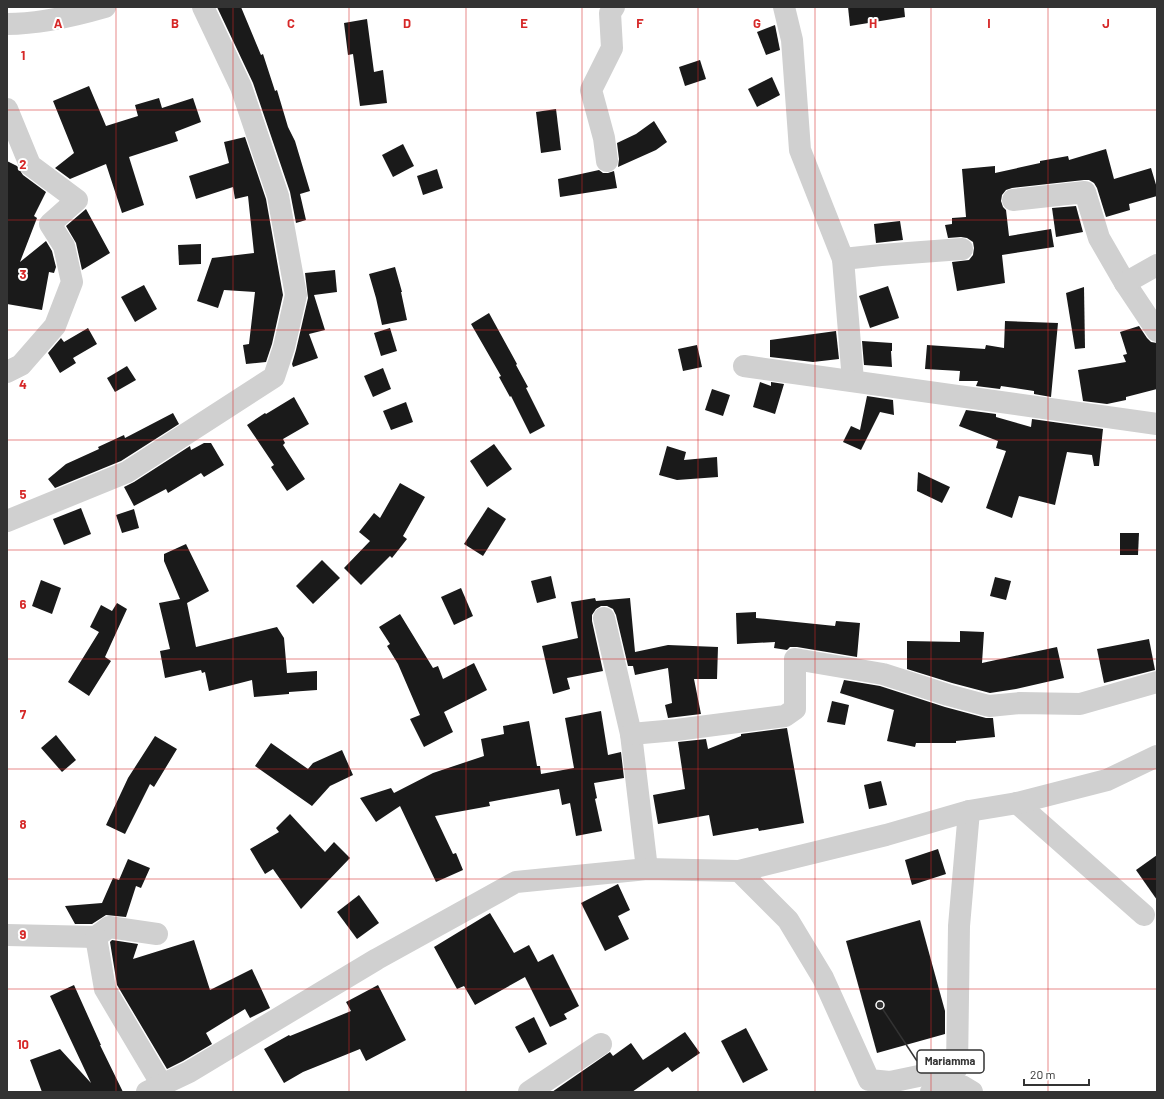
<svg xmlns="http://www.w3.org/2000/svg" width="1164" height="1099" font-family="Barlow,sans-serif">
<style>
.building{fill:#1a1a1a}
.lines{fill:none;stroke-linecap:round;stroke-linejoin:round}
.minor{stroke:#d0d0d0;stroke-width:22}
.grid{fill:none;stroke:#d62828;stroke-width:1;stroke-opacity:0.55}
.grid-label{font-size:13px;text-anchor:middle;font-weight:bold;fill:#d62828;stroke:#fff;stroke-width:4;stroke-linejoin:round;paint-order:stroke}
.leader{fill:none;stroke:#333;stroke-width:1.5}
.callout-dot{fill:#333;stroke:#fff;stroke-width:1.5}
.callout{fill:#fff;stroke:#333;stroke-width:1.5}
.callout-label{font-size:11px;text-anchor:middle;font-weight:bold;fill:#333}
</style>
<rect width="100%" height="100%" fill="#fff"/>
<g class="building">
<polygon points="217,7 241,7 261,55 263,54 275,91 277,90 288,127 295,141 310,191 300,194 306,220 296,223 290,192 253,83"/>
<polygon points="848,7 904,7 905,17 850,26"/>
<polygon points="367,19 374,72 383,70 387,103 360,106 353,54 348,55 344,23"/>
<polygon points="775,25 780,50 766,55 757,32"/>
<polygon points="700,60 706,79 685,86 679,67"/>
<polygon points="772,77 780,95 757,107 748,89"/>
<polygon points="89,86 106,126 138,116 135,105 159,98 162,108 193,98 201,122 175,132 178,141 129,157 144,205 122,213 106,164 70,179 55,168 74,153 53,101"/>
<polygon points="556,109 561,150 541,153 536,112"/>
<polygon points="654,121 667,142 656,150 618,167 619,159 617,143 636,134"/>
<polygon points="245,137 266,199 283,295 272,344 266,362 246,364 243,345 249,344 255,292 224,290 218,308 197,301 212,258 254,253 248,196 235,199 233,187 196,199 189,176 229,163 224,142"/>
<polygon points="403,144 414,166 393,177 382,155"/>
<polygon points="1106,149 1114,179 1151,168 1157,188 1157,196 1129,204 1130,210 1106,217 1097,188 1094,183 1089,180 1084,180 1012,188 1006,190 1002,195 1001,201 1003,207 1006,210 1009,236 1051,229 1054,247 1002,255 1005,283 957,291 952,262 969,260 973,255 974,248 973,242 967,238 961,237 948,238 945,225 952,224 952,218 966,217 962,169 995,166 995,173 1040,163 1040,161 1068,156 1069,160"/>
<polygon points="7,161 17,166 23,175 46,192 34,216 37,218 20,262 46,241 52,251 56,267 54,273 49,272 42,310 7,304"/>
<polygon points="437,169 443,188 423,195 417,176"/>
<polygon points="599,170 603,173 608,173 614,171 617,188 560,197 558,179"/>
<polygon points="1076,206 1083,232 1056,237 1052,208"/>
<polygon points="86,209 110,253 82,270 76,243 66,226"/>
<polygon points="900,221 903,240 876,243 874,224"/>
<polygon points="201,244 201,264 179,265 178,245"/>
<polygon points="395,267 402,292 401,292 407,320 382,325 376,298 369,274"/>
<polygon points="335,270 337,292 314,295 325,330 309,334 318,358 293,367 292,364 296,350 308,298 305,273"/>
<polygon points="144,285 157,309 135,322 121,297"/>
<polygon points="888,286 899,318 870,328 859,296"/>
<polygon points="1084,287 1085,348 1075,349 1066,293"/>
<polygon points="489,313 517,364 516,365 528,387 526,388 545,426 530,434 511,396 510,397 499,377 501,376 471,324"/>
<polygon points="1005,321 1058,323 1051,397 1034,394 1034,391 1001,386 1000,389 976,386 978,381 959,381 960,371 925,369 927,345 985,349 986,345 1004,348"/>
<polygon points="1139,326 1147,338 1151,342 1157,343 1157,389 1126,397 1126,400 1107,404 1083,401 1078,370 1126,362 1123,355 1127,354 1120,332"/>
<polygon points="88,328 97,344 73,358 76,363 60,373 48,353 61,338 64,342"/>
<polygon points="390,328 397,351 381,356 374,333"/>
<polygon points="836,331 839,359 813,362 770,357 770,340"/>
<polygon points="862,341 892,343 892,351 891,351 892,367 864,365"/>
<polygon points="697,345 702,367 683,371 678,349"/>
<polygon points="127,366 136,380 115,392 107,378"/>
<polygon points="383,368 391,389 373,397 364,376"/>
<polygon points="760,382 771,386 771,382 784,384 775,414 753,407"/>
<polygon points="712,389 730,395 723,416 705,410"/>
<polygon points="867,396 893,400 894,415 880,412 861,450 843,442 851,426 860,430"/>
<polygon points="294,397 309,424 283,439 285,443 283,445 305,479 287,491 271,467 274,465 247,425 265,413 266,414"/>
<polygon points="406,402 413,422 391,430 383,411"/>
<polygon points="966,410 996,414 996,417 1031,427 1032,419 1103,429 1099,466 1094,466 1092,455 1067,452 1055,505 1019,496 1012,518 986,508 1006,451 996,448 998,441 959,426"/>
<polygon points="173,413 179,424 121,461 55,488 48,479 66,464 99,449 98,447 124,435 125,438"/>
<polygon points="204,443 211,443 224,465 204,477 201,473 168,493 166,489 134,506 124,487 134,482 190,446 191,450"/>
<polygon points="494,444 512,469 487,487 470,461"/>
<polygon points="667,446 686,452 684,460 717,457 718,477 677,480 659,475"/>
<polygon points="918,472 950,487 942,503 917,491"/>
<polygon points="400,483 425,497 403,536 407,539 392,558 390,556 361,585 344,568 370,541 359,532 374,513 380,518"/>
<polygon points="488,507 506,519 483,556 464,544"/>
<polygon points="81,508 91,534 64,545 53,519"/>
<polygon points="134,509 139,528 122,533 116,515"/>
<polygon points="1120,533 1139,533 1138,555 1120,555"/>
<polygon points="186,544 209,591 187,603 196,647 277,627 284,638 287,673 317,671 317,690 289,692 289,694 254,697 252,680 209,691 205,672 202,673 201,670 165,678 160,651 170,649 159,603 180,599 164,561 164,554"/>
<polygon points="322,560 340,578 313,604 296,586"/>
<polygon points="551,576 556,598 537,603 531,581"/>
<polygon points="995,577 1011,581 1006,600 990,596"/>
<polygon points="41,580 61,588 52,614 32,606"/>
<polygon points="461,588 473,616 454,625 441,597"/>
<polygon points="595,598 596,601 630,598 635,652 668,645 718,647 717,679 694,679 701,714 668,718 665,705 672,703 668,668 635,675 633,666 628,666 616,615 613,609 607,606 601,606 596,609 592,615 592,621 603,671 567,678 570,689 553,694 542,646 578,638 571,602"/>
<polygon points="117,603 127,609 105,657 111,661 89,696 68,682 99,632 90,627 101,605 112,611"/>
<polygon points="756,612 756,618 835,626 836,621 860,623 857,657 797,647 790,647 787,650 774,648 775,642 737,644 736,613"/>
<polygon points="400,614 433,668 438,666 443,679 474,663 487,690 444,712 453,732 424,747 410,719 420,715 398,664 387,646 390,644 379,627"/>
<polygon points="960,631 984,632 982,663 1057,647 1064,678 1016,689 990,693 952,683 907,669 907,641 960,642"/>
<polygon points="1149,639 1155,670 1104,683 1097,649"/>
<polygon points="844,680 880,686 945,707 986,718 993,718 995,737 956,741 956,743 916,743 915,747 887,741 894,710 840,693"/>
<polygon points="832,701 849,705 845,725 827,722"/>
<polygon points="601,711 608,755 621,752 624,778 594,783 597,798 595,799 602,831 576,836 570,803 562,805 559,789 489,802 490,806 435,816 453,854 456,853 463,870 436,882 400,806 376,822 360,798 391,788 394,793 433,773 484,756 481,739 504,734 503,726 529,721 537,766 540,766 541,774 574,768 565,718"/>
<polygon points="787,728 804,823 759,831 758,828 713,836 709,815 658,824 653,795 685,789 678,742 706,739 708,749 741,736 741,734"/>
<polygon points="56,735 76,760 62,772 41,748"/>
<polygon points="155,736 177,749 154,787 150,784 125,834 106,825 128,778"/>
<polygon points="271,743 308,769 313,763 342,750 353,775 330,786 312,806 255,766"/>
<polygon points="881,781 887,805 869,809 864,785"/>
<polygon points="290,814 325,852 334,842 350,858 301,909 273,869 265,874 250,849 279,832 276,828"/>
<polygon points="938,849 946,874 912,885 905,860"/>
<polygon points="1157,855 1157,900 1136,870"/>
<polygon points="128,859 150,868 141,888 136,886 126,917 106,915 92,924 75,924 65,906 102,903 113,878 119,880"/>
<polygon points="618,884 630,910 618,916 629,939 605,951 581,903"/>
<polygon points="359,895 379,923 357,939 337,912"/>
<polygon points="490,913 514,953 529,945 538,962 553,954 579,1006 564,1014 567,1019 550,1027 525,977 475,1005 464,986 457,989 434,947"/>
<polygon points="920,920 945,1011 945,1034 877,1053 846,941"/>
<polygon points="112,940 138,944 133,959 194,940 210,990 252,969 270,1008 250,1018 245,1009 206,1033 212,1044 183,1061 167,1069 117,985 110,942"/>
<polygon points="74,985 101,1045 100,1045 123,1092 42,1092 30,1060 60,1049 91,1083 50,996"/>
<polygon points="378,985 406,1040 366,1061 360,1049 303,1072 284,1083 264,1049 289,1035 290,1036 351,1011 346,1002"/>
<polygon points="534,1017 547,1044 529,1053 515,1027"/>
<polygon points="746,1028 768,1070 743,1083 721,1041"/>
<polygon points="685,1032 700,1053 672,1072 668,1067 632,1092 552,1092 610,1052 613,1056 631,1043 643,1060"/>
</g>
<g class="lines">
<g class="minor">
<polyline points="784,7 792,40 800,150 843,259 853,381"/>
<path d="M7,24C39,24 74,16 105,7"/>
<polyline points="7,109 30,165 77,200 50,224 64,246 72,282 55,326 21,365 7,372"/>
<polyline points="607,161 604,138 591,90 612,48 610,13 614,7"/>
<polyline points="1013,200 1085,192 1099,238 1125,283 1157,331"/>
<polyline points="843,259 881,255 962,249"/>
<polyline points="1125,283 1157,265"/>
<polyline points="744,366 1157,424"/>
<polyline points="7,521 127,472 274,377 284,347 296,295 278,196 241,87 203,7"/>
<polyline points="604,618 631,734 647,869"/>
<polyline points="631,734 676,730 785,716 795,709 795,659 883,674 948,695 989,706 1020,703 1080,704 1157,682"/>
<polyline points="1017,803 1144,915"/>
<polyline points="739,871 788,920 823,978 869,1080 890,1082 957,1068 959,926 969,811"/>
<polyline points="7,935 96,937 109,927 157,934"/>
<polyline points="96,937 105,989 162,1085"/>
<polyline points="147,1092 189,1072 377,959 516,882 647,869 739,871 886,835 969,811 1017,803 1107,780 1157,756"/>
<polyline points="529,1092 601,1044"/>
<polyline points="931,1092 962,1086 972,1092"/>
</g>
</g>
<path class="grid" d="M116,7V1092M233,7V1092M349,7V1092M466,7V1092M582,7V1092M698,7V1092M815,7V1092M931,7V1092M1048,7V1092M7,110H1157M7,220H1157M7,330H1157M7,440H1157M7,550H1157M7,659H1157M7,769H1157M7,879H1157M7,989H1157"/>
<g class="grid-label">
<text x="58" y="28">A</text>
<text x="175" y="28">B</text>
<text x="291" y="28">C</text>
<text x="407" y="28">D</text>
<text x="524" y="28">E</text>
<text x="640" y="28">F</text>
<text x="757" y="28">G</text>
<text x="873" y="28">H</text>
<text x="989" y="28">I</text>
<text x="1106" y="28">J</text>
<text x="23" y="60">1</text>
<text x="23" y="169">2</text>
<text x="23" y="279">3</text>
<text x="23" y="389">4</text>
<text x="23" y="499">5</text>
<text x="23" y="609">6</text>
<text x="23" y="719">7</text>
<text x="23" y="829">8</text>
<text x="23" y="939">9</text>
<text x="23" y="1049">10</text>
</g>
<path class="leader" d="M880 1005L917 1061"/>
<circle class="callout-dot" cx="880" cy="1005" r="4"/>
<rect class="callout" x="917" y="1050" width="67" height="23" rx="4"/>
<g class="callout-label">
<text x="950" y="1065">Mariamma</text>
</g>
<rect width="1164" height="1099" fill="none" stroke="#333333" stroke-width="16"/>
<path d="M1024 1079v6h65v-6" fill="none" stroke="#333333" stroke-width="2"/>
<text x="1030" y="1079" font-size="12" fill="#333333" stroke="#ffffff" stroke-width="3" paint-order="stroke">20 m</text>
</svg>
